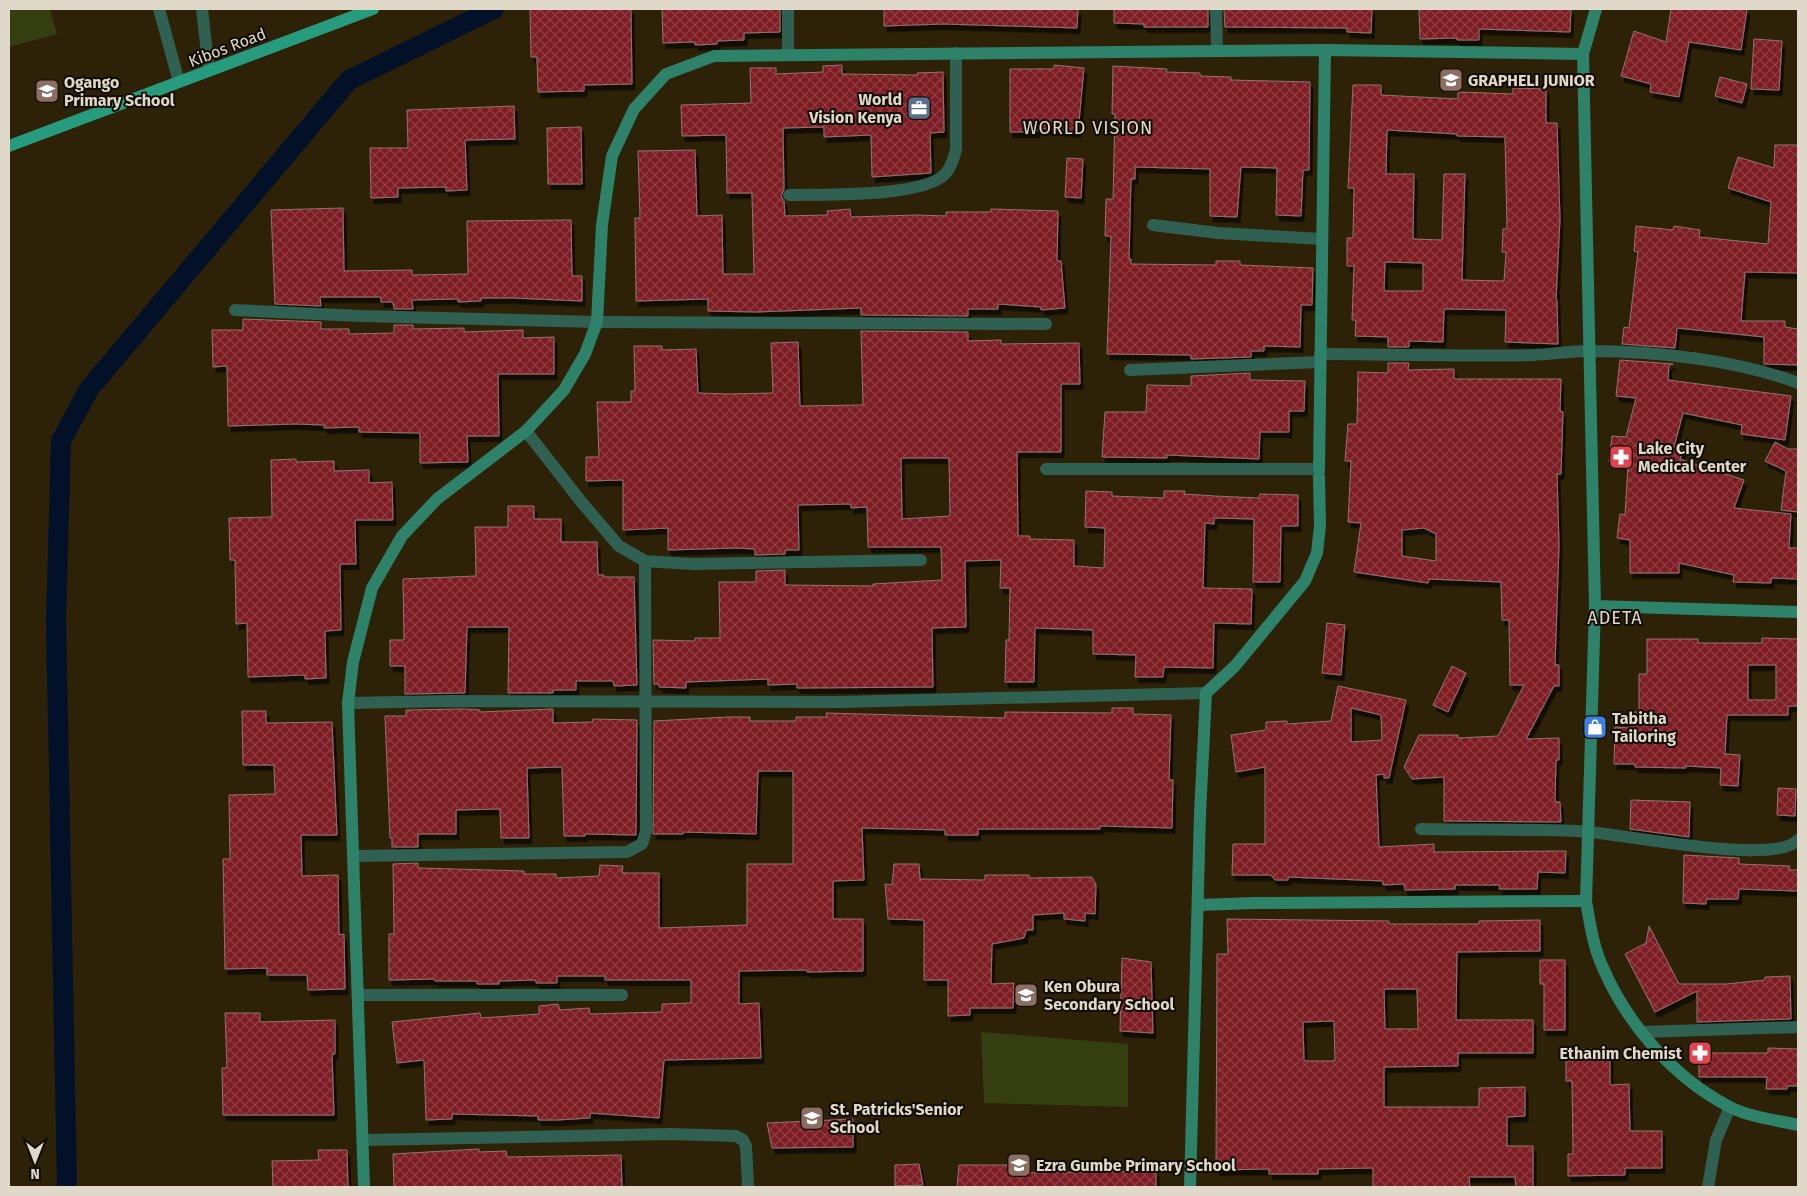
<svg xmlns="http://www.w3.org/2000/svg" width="1807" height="1196" font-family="'Fira Sans',sans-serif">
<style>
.pitch{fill:#343e11}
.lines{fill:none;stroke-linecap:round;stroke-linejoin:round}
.canal{stroke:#021128;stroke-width:20}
.building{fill:url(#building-cross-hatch);stroke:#947270;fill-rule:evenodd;filter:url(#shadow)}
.street{stroke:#306051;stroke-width:12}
.secondary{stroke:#2e826a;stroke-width:12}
.primary{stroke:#279b7e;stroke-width:12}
.labels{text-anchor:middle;stroke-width:4;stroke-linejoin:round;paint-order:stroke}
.street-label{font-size:16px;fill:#e0d9ca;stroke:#110c04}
.poi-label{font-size:16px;font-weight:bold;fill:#e0d9ca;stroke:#110c04;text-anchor:start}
.neighbourhood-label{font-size:18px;letter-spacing:1px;fill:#e0d9ca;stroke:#110c04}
</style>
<defs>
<pattern id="building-cross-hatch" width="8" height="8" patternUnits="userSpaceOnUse" patternTransform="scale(1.25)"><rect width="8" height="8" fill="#7d1d23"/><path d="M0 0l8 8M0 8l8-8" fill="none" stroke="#8f3d42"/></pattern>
<filter id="shadow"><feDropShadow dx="3" dy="5.5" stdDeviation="0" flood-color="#0009"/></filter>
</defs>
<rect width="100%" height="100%" fill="#2d2208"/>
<g class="pitch">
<polygon points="9,9 50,9 57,34 9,47"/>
<polygon points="981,1032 1128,1044 1128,1107 984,1103"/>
</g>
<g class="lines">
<polyline class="canal" points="67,1187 56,619 61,441 89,389 349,80 494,9"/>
</g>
<g class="building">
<polygon points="530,9 631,9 632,84 584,85 584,91 538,92 537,57 531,57"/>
<polygon points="662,9 780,9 780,32 744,33 744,40 717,41 717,44 695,45 695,42 663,43"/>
<polygon points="884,9 1078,9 1077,28 943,24 884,26"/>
<polygon points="1114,9 1208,9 1208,27 1144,27 1144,24 1114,23"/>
<polygon points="1224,9 1372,9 1371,33 1347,32 1347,28 1225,27"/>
<polygon points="1419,9 1571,9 1570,32 1479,29 1479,40 1457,40 1457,38 1420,39"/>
<polygon points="1671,9 1747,9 1741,50 1689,42 1679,97 1650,92 1651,84 1621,76 1634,31 1666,42"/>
<polygon points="1754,39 1782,41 1779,90 1751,89"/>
<polygon points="842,65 842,74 918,75 917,73 943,72 944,132 930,133 931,173 872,177 871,135 824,137 824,127 783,128 784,189 781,196 784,201 785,216 828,215 827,211 850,209 851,217 916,215 946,216 946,212 991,212 991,209 1058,211 1057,261 1061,261 1065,308 1041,310 1041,307 998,304 998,309 968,309 968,316 861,315 861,308 756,312 708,311 708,299 636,301 635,218 640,218 638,151 695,150 697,216 722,215 723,274 754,274 752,193 727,193 726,135 682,136 681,105 751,103 750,68 776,68 776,74 823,72 823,66"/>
<polygon points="1054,65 1084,68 1078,132 1037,128 1037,132 1010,132 1010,69 1054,69"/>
<polygon points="1113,66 1167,69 1166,72 1200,73 1200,76 1231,77 1231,80 1310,82 1309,170 1303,170 1301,216 1276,215 1277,168 1241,167 1237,217 1210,216 1210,169 1135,167 1135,179 1131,179 1129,259 1131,259 1131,264 1216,265 1216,261 1240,261 1240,265 1313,268 1312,305 1301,305 1300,347 1264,346 1264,351 1251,351 1251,357 1191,359 1191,355 1107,354 1111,236 1105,236 1106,199 1113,199 1115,114 1112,114"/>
<polygon points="1720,77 1747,84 1742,103 1715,96"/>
<path d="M1353,85H1381V95L1458,99V92L1513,94V88L1546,89V123H1557L1560,219L1556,300H1557L1558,344L1505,342L1506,310L1444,309L1443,342L1409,341V347H1388V337L1355,336L1356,320H1352L1354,266H1347V238H1353L1354,188H1348ZM1387,130L1457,134V136L1505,137L1507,229H1503L1502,252H1506L1504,281L1462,280L1465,174H1444L1442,240L1413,239L1414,174H1386ZM1385,262L1423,263V291H1384Z"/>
<polygon points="514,106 515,139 465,140 467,190 446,191 446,187 398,188 398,197 371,198 370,148 408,148 407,110"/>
<polygon points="581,127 582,184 548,184 547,128"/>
<polygon points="1775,145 1798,145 1798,273 1745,272 1741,321 1785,321 1785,327 1798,329 1798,365 1764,364 1764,337 1677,328 1675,348 1622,344 1624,327 1629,328 1638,252 1634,251 1636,226 1673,230 1674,226 1700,230 1699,237 1768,244 1771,202 1728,188 1738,157 1774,168"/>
<polygon points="1067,158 1083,159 1081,198 1065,197"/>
<polygon points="343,208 344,271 412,270 412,275 468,274 467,221 571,220 572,276 582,276 582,301 513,298 481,298 481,301 458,302 458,299 412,300 413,309 394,309 393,302 381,302 381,297 320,297 321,306 275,304 271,210"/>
<polygon points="243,319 321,322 321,329 349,329 349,334 394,333 394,325 413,325 413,329 464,328 464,332 523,330 523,338 554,337 554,374 498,374 499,436 467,436 468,462 420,463 420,433 359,432 359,427 324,428 324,425 295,424 228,426 227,366 213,367 212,330 243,330"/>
<path d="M861,331L968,332V341L1001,340V344L1079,343L1080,384H1061V452H1017L1018,536H1030V539L1074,540V566L1104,568L1105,528L1085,527L1086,491L1112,492V496L1164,498V491H1185L1184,494L1215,496L1259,498L1260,494L1298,495V526H1281L1280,582H1253L1254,519L1214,518V524L1205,523L1203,588L1252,589L1251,624L1214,623L1213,668L1164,667L1163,677H1135L1136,655L1093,654V630L1035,628L1034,682H1005L1006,640H1009L1010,588H1000L1001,560L965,561L966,627L932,628L933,687L797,688V684L768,685V679L686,682V688L659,687V684H654L653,640L695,641V638H720L719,582H756V571L785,570V585L873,586V584L942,580L941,547H868L867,507L851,508V504L798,505L799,550H785V554L755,555V549L736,548L668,550V528L623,530V480L586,481V457H599L597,402H631V391H635L634,346H662V350L696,349L698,393L730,394L773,393L771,343L798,342L800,406L863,405ZM901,458H949L950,516L902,519Z"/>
<polygon points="1620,360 1673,364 1669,365 1668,380 1791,396 1785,440 1741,434 1742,425 1683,413 1674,447 1683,450 1680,459 1744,480 1734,508 1791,514 1789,548 1798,548 1798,579 1771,578 1771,583 1733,582 1734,575 1679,563 1679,573 1630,573 1630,540 1617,538 1620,514 1625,515 1628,465 1609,462 1612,436 1626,437 1636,398 1616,396"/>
<path d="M1388,363H1409L1408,370L1454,369V379H1561L1560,411L1563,412L1561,474H1557L1559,545L1555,665H1559V686H1554L1526,739L1559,738V760H1556L1555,802H1560L1561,822L1444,821V777L1412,779L1404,767L1419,735H1458V738L1498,736L1524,685H1510L1509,620H1502L1501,582L1429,579L1428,583L1354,572L1361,523L1348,522L1351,461H1345L1348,424H1357L1358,372L1388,373ZM1424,528L1436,534V561L1402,556V530Z"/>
<polygon points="1250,373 1250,380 1305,381 1304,411 1289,411 1289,432 1260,432 1259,459 1167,455 1167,458 1102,457 1105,412 1146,412 1147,385 1191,386 1191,376"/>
<polygon points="1775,442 1788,449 1798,449 1798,512 1781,510 1786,471 1765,461"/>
<polygon points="296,459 296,462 334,461 334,471 369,470 369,483 392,482 393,520 355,520 356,564 340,564 341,630 325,631 326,678 305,679 305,675 248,677 247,623 236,624 235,560 230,560 229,518 272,517 271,460"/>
<polygon points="508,506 534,506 534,519 561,519 561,542 597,542 598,575 604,575 604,577 634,577 637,685 614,686 613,681 576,681 576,690 553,690 553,693 508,693 509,627 467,627 465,693 405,694 405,666 390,666 390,640 404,640 403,579 476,576 475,527 508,527"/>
<polygon points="1327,623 1345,625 1341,675 1322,673"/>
<path d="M1762,638L1798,639V706H1788V715H1727L1725,754L1740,755L1738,786L1720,785L1721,768L1686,766V768L1635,767V764H1614L1615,727L1631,728L1632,712H1639V674H1647V639H1698V643H1762ZM1748,665H1776V700H1748Z"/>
<polygon points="1452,666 1466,673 1448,712 1433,705"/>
<path d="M1338,686L1406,700L1389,778H1384V774L1376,775L1379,847L1434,844V852L1566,851L1565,873L1538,872L1537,889H1499L1500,885H1455V889L1405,890L1404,884L1383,885V881L1288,877V880H1275L1271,875H1232L1233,844H1265V767L1236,772L1231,735L1266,730V722L1287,721V724L1331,721ZM1351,708L1381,715L1382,740L1351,742Z"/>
<polygon points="1112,708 1133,708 1133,714 1171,715 1169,780 1173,780 1172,828 1100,826 1100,829 978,829 978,835 945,835 945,830 862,828 864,880 833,881 833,919 863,919 863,971 807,972 807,970 739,971 739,1004 759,1003 761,1058 664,1060 659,1118 590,1113 590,1118 557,1120 538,1120 538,1116 452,1114 452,1119 426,1120 424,1060 397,1063 392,1022 480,1013 481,1018 539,1014 539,1006 558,1004 560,1010 589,1008 590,1014 662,1012 662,1004 691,1003 691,980 605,980 605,976 557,976 557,983 536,983 536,980 499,981 499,984 477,984 477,981 435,981 435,979 389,980 389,934 394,934 393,864 418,863 418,868 524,871 524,874 556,874 556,878 599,876 600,865 623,866 622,873 659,873 659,928 747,925 747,864 793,864 793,771 758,771 756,834 683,832 683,834 653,834 654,721 728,717 750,717 750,721 796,721 796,717 827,717 826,713 1005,718 1005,712 1112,713"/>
<polygon points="464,709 480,710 480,712 553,709 553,723 593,722 593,719 637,720 636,835 585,834 585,836 564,836 562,767 527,768 529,838 501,838 500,809 456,810 456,834 418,834 418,847 392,847 392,838 390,838 385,716 406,716 406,710"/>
<polygon points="242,711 266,711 266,723 332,722 337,835 301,835 302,876 338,875 339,935 344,934 345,989 308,990 307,975 267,975 267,968 225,969 223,859 230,859 229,795 275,794 274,765 243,765"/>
<polygon points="1778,788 1796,789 1795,816 1777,815"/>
<polygon points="1631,800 1690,802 1689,837 1630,829"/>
<polygon points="1684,855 1739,858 1739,864 1790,866 1789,870 1798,870 1798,891 1739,889 1738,899 1706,899 1706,904 1683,903"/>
<polygon points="894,864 919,864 920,879 985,880 985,875 1029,875 1030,878 1092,877 1096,885 1095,914 1085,913 1085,921 1064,919 1064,913 1033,915 1033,930 1026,930 1024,938 992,944 991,984 1014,983 1013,1008 970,1008 970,1015 948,1016 948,980 924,980 924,920 888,919 885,884 892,885"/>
<path d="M1227,919L1389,921V924H1479V921L1540,920V951L1457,952L1456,1020H1533V1053H1458V1066L1384,1067V1107H1479V1088L1525,1087V1116L1507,1117V1146H1533V1187H1516L1515,1177H1469L1470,1187H1373V1168L1318,1169V1174H1269V1169L1216,1170L1217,954H1228ZM1384,989H1417L1418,1029H1385ZM1334,1021L1335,1061H1304L1303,1022Z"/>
<polygon points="1649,926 1679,984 1726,984 1765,980 1765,977 1790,976 1791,1019 1697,1022 1697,991 1655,1012 1625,954 1646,943"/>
<polygon points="1122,958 1151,962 1153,1033 1120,1031"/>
<polygon points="1540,960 1565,960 1565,1030 1544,1030 1544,984 1540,984"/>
<polygon points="225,1013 260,1013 260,1022 335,1020 335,1054 332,1054 334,1115 223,1115 222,1068 227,1068"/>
<polygon points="1768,1048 1798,1049 1798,1086 1787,1086 1787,1089 1766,1089 1767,1077 1699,1077 1699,1053 1768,1053"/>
<polygon points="1566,1049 1610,1049 1610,1085 1629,1084 1630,1131 1662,1131 1662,1168 1625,1168 1625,1175 1568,1176 1568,1154 1573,1154 1572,1081 1566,1081"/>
<polygon points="853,1119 853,1147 772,1148 767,1123"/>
<polygon points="479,1149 479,1152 506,1151 507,1157 621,1155 622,1187 394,1187 393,1154"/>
<polygon points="318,1150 347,1150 348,1187 273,1187 272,1161 319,1160"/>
<polygon points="919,1164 923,1185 895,1186 895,1165"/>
<polygon points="959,1165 1017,1165 1017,1173 1156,1171 1156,1187 957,1187"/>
</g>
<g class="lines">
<g class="street">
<polyline points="159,9 179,82"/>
<polyline points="202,9 209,71"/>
<polyline points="788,9 788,55"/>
<polyline points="1216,9 1217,51"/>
<path d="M789,195C822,194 925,198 946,173C952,166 954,157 956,149V53"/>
<polyline points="1153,225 1218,233 1322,239"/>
<polyline points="235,310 361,316 597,322 1046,324"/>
<path d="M1320,354C1391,354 1462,357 1533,355C1552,354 1571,351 1589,351C1654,351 1738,360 1798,383"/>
<polyline points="1130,370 1320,362"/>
<polyline points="526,431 583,504 619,546 645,561 692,564 921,560"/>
<polyline points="1046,469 1319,469 1319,478"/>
<polyline points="348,703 450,701 839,702 1206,693"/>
<path d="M1421,829C1473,830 1525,829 1577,831C1617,832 1773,867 1798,840"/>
<polyline points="354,856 627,852 642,844 646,831 645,561"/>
<polyline points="359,995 622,995"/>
<polyline points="1642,1032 1798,1027"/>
<polyline points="364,1140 670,1134 736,1136 743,1140 746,1146 748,1187"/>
<polyline points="1708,1187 1716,1140 1730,1107"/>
</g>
<g class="secondary">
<path d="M1596,9L1583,54L1595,606L1586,901C1590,924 1593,946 1603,968C1628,1025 1673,1077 1728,1106C1748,1117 1776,1120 1798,1125"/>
<polyline points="1319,469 1325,50"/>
<polyline points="1595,606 1798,612"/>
<polyline points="1198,905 1254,903 1586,901"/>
<polyline points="364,1187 348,703 353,662 372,588 402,536 437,499 526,431 564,390 585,354 597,322 602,225 612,156 634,109 666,74 714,56 1325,50 1583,54"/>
<polyline points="1190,1187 1200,814 1206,693 1235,666 1305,581 1317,553 1320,526 1319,478"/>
</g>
<polyline class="primary" points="9,146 373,9"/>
</g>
<defs>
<g id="school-square" transform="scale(1.25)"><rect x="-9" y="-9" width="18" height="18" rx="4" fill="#8d6e63" stroke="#110c04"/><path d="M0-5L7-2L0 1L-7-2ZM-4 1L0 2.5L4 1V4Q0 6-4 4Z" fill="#fff"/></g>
<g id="office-square" transform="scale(1.25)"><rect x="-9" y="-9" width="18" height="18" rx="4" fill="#5c6f8a" stroke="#110c04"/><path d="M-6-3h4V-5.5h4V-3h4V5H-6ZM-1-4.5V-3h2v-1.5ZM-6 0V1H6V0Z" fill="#fff"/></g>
<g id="pharmacy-square" transform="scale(1.25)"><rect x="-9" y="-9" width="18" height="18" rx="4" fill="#e0444e" stroke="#110c04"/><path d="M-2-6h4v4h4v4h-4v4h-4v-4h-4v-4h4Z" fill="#fff"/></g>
<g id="shop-square" transform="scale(1.25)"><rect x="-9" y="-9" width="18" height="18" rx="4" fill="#3f7fe0" stroke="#110c04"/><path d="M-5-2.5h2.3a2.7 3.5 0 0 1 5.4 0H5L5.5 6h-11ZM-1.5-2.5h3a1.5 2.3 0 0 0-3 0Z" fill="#fff"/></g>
</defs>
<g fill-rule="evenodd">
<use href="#school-square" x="1451" y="80"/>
<use href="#school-square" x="47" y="91"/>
<use href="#office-square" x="919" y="108"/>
<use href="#pharmacy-square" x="1621" y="457"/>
<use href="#shop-square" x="1595" y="727"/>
<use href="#school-square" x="1026" y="995"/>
<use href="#pharmacy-square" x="1700" y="1053"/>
<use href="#school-square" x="812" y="1118"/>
<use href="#school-square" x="1019" y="1165"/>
</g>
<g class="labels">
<g class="street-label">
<text transform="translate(227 47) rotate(-21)" y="6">Kibos Road</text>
</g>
<g class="poi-label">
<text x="1468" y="86">GRAPHELI JUNIOR</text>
<text x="64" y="88">Ogango<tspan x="64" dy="18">Primary School</tspan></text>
<text x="902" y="105" text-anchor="end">World<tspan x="902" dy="18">Vision Kenya</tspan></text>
<text x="1638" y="454">Lake City<tspan x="1638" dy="18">Medical Center</tspan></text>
<text x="1612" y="724">Tabitha<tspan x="1612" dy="18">Tailoring</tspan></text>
<text x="1044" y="992">Ken Obura<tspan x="1044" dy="18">Secondary School</tspan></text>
<text x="1682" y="1059" text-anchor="end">Ethanim Chemist</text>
<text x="830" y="1115">St. Patricks'Senior<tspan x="830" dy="18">School</tspan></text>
<text x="1036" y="1171">Ezra Gumbe Primary School</text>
</g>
<g class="neighbourhood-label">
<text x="1088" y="134">WORLD VISION</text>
<text x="1615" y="624">ADETA</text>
</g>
</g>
<rect width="1807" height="1196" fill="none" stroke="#e0d9ca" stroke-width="20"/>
<g transform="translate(35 1161) rotate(180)" stroke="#110c04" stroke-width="4" paint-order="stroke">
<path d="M0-4L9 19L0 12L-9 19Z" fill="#e0d9ca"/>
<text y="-8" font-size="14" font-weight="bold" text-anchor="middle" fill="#e0d9ca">N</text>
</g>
</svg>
